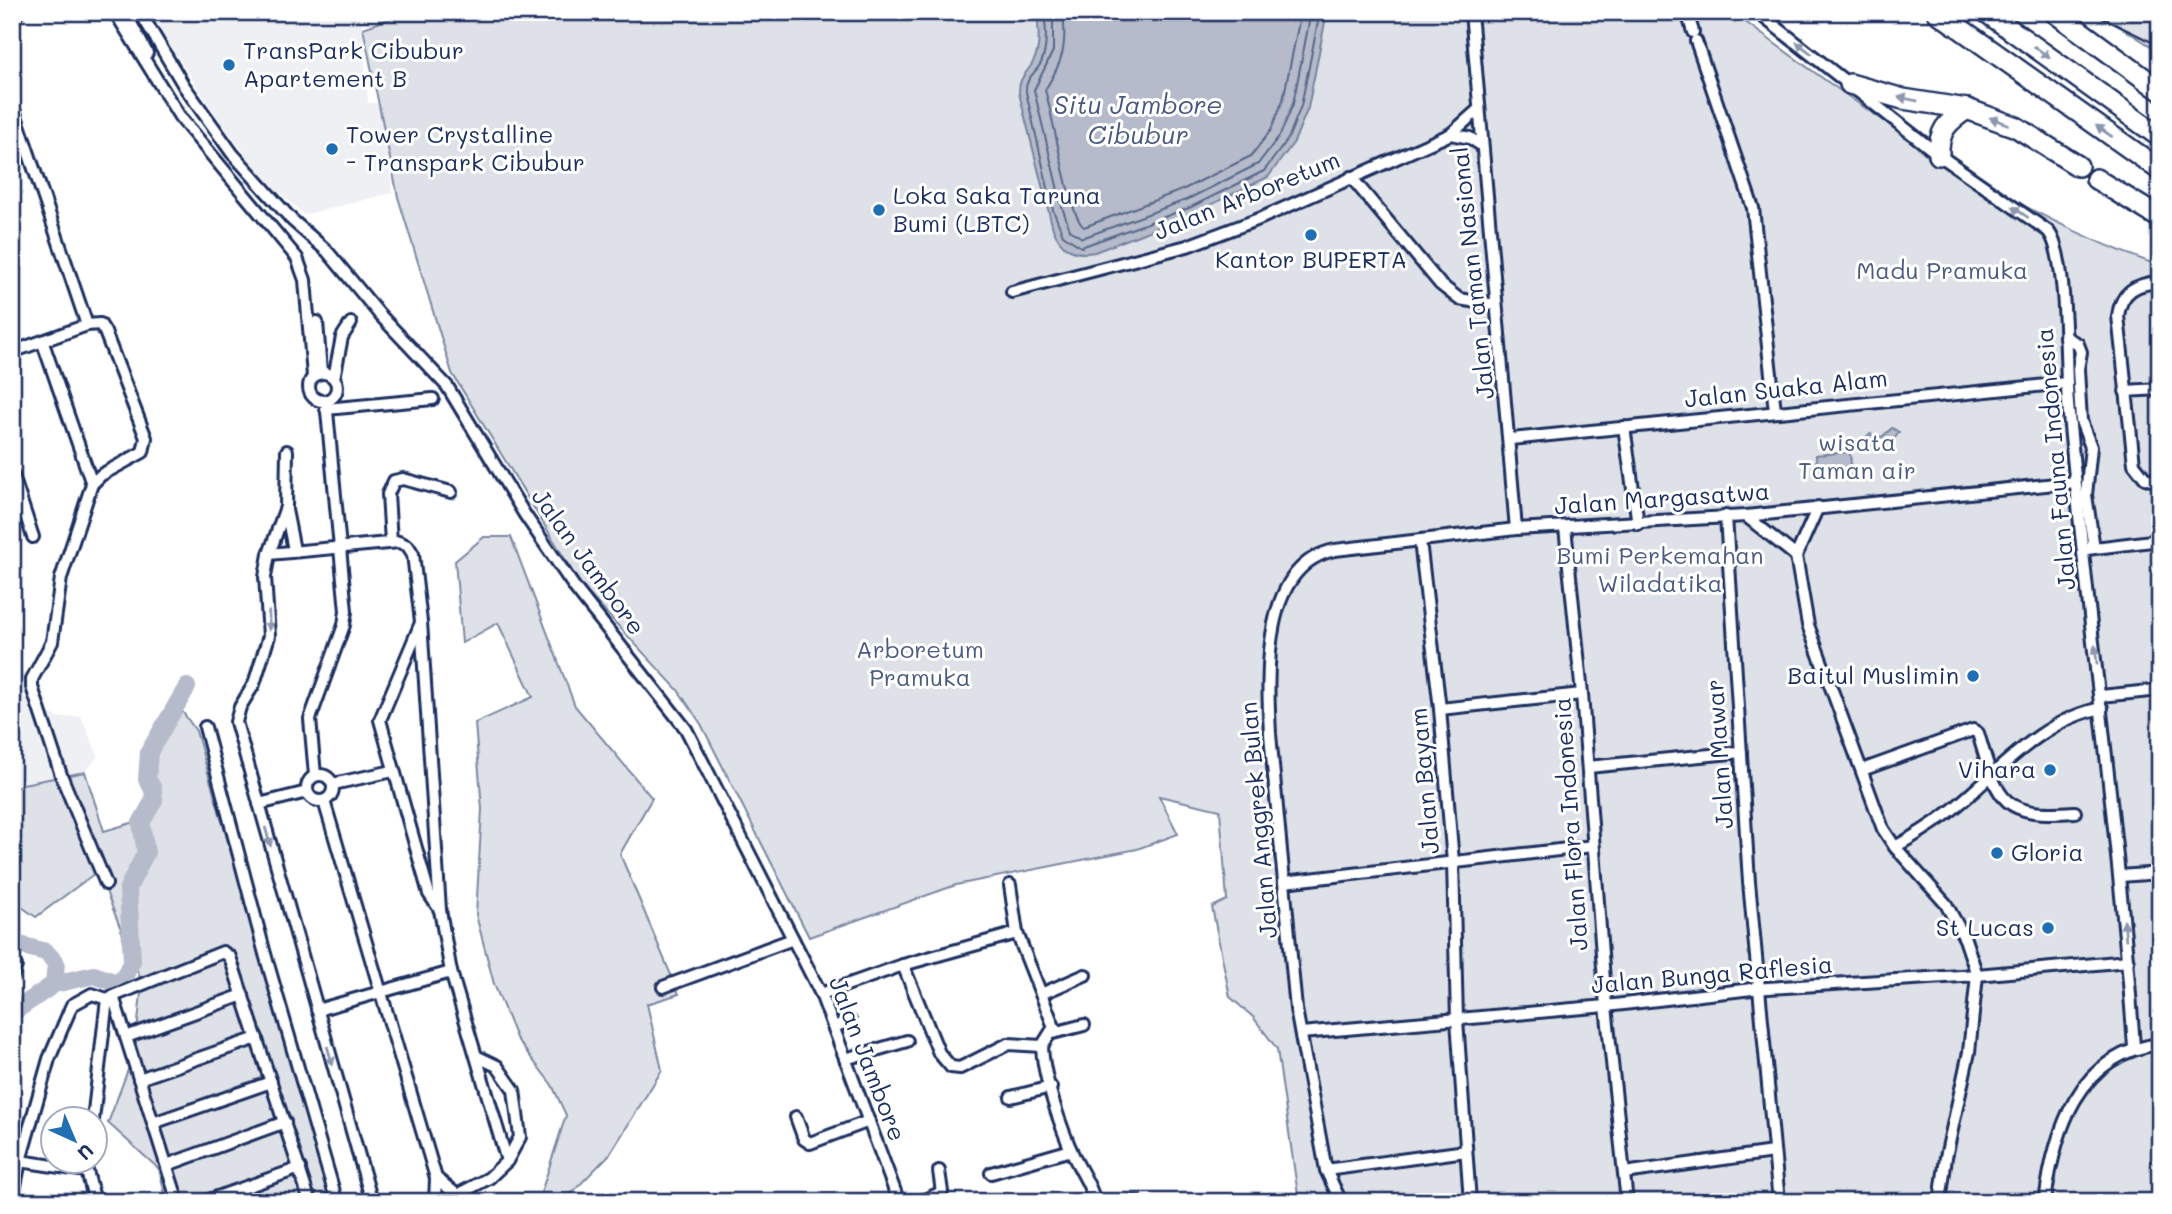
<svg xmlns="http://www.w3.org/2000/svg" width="2172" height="1214" font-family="Mali,sans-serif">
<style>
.built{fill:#eff0f4}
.green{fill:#dee1e7;stroke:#7c88a2;stroke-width:2}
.water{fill:#b5bbca;stroke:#77839f;stroke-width:2}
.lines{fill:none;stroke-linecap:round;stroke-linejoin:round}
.shore{stroke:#596789;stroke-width:2}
.river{stroke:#b5bbca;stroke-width:18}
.minor-casing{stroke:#1b2f5e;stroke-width:16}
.trunk-casing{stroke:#1b2f5e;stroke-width:23}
.motorway-casing{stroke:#1b2f5e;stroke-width:24}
.minor{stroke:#fff;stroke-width:10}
.trunk{stroke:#fff;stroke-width:18}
.motorway{stroke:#fff;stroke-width:19}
.tram{stroke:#1b2f5e;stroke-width:2}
.oneway{fill:#8d97ae}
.poi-dot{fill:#1f6fb2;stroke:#fff;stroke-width:2.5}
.labels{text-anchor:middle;stroke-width:6;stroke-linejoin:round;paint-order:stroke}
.poi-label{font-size:24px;fill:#1b2f5e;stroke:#fff;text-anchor:start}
.street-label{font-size:24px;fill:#1b2f5e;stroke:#fff}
.park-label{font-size:24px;fill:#4c5c80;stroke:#fff}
.water-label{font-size:26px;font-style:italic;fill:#49597e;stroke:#fff}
</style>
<rect width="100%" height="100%" fill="#fff"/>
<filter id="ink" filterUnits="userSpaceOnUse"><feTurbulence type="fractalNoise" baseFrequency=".0143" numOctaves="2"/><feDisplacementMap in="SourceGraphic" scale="14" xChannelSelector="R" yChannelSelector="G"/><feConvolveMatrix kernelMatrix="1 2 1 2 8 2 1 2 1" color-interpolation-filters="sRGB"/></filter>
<g filter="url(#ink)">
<g class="built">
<polygon points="148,12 361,12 368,103 383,103 392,193 304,215 266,180 221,123"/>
<polygon points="21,670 30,703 59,718 81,716 98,756 85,772 23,784 12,791 12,673"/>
</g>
<g class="green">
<path d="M410,12H1732C1864,110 2003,211 2160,266V1202H1299L1277,1049L1253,1017L1230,997L1212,907L1227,900L1220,810L1159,796L1178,834L1137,849L956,885L809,937L701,724L678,690L582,587L452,373L398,197L363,28Z"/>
<polygon points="2097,12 2160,12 2160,52"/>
<polygon points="484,537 511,537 575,706 652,798 620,854 679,994 647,1004 662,1070 610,1154 563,1202 538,1202 566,1115 552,1085 516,1038 494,984 476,915 482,809 475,723 533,697 498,623 462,643 455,561"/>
<polygon points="182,711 196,731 332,1202 167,1202 159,1169 108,1123 135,1051 142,983 98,871 36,917 12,900 12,791 23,784 85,772 104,831 149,818 154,743"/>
</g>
<g class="water">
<path d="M1037,12H1327L1308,108L1294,142L1268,177L1192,214L1095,252C1074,256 1061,249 1053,229L1019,93C1018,76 1029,73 1035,58C1041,45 1038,26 1037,12Z"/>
<polygon points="1892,428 1899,432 1892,442 1873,448 1866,437 1870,434 1882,437"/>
<polygon points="1850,452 1852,476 1817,478 1816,455"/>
</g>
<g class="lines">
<g class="shore">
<path d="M1044,12C1046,28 1048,48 1041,63C1035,74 1025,78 1026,92L1053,210L1063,235L1081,247L1189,208L1264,171L1288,139L1301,106L1320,12"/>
<polyline points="1053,12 1053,51 1034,90 1062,207 1070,230 1082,238 1186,200 1258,164 1280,135 1293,104 1311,12"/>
<path d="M1063,12C1067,47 1063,61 1045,90C1053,114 1069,218 1084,227L1182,190L1251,156L1271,130L1283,100L1301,12"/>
</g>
<g class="river">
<polyline points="12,943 46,952 56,963 54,984"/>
<polyline points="12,1013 54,984 94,975 117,983 124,977 132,961 128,888 146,852 141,823 154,800 153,789 147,779 149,752 187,687"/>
</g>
<g class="minor-casing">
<g id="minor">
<polyline points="115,12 180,117 297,258 305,280 313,376"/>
<polyline points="125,12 147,53"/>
<polyline points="140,12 184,86 232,153 292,220 327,251 380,315 447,386 525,515 575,588 686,729 821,994 899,1202"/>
<polyline points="1471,12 1516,529"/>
<polyline points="1687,12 1693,32"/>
<path d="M1757,12L1939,155L2048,231C2068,253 2065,369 2068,404C2087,618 2119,832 2134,1047"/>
<polyline points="1696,41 1753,208 1775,411"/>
<polyline points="12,104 87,325"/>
<polyline points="1451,134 1470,138 1481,145"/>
<polyline points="1351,177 1440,284 1459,299 1496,305"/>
<path d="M2160,282C2137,283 2121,291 2118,316L2134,464L2145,478L2160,483"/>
<polyline points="1012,292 1187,246 1259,219 1451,134 1479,109"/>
<polyline points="317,322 321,372"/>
<polyline points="2065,337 2078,344 2081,352 2078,369 2081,421 2091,447 2086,495 2094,548"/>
<polyline points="43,343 92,484"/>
<polyline points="12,352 87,325 100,324 105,332 146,438 143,452 101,475 92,484 61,578 52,642 32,679 32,687 61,775 106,884"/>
<circle cx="323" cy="387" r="14"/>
<polyline points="334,378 342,337 351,323"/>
<polyline points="2125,391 2160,389"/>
<polyline points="326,409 433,399"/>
<polyline points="1624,427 1638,524"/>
<polyline points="1511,439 2066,383"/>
<polyline points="287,451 286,507 269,554 265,577 269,636 254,684 240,707 236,722 372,1202"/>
<polyline points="12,473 33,537"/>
<polyline points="1818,507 1796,556 1808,625 1883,829 1895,847 1946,904 1965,939 1977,975 1969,1052 1946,1157 1940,1202"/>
<polyline points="286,510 294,550"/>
<polyline points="1726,516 1749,882 1779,1202"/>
<polyline points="1746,516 1796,556"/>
<polyline points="1565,527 1582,694 1606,1006 1627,1202"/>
<polyline points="1420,541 1440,709 1453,862 1457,1020 1470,1202"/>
<polyline points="391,542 388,494 394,481 403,479 451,492"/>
<polyline points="2087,549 2160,540"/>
<polyline points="269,554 399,542 408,546 413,554 421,622 440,910 451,972 507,1161 489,1178 444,1202"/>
<polyline points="420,625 380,720 429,894 440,910"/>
<polyline points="2101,696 2160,690"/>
<polyline points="1440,709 1582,694"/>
<polyline points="205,727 265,954 337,1202"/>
<polyline points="1588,767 1741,752"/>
<path d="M1862,770L1973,730L1978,733C1998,800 2000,818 2075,812"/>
<circle cx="320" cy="788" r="13"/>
<polyline points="315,775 310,719 344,625 346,611 326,401"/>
<polyline points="333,784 393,771"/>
<polyline points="324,801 436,1178 435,1202"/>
<polyline points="259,804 307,792"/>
<path d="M1895,847C1916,835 1939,821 1958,805C2002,768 2043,719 2102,708"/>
<polyline points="2120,876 2160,873"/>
<polyline points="1284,882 1593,846"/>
<path d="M1010,885L1017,933L1054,1027L1042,1046C1043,1077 1061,1128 1074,1157C1081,1172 1091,1185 1095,1202"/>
<polyline points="12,960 16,966 12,976"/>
<polyline points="903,965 939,1053 951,1067 960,1068 1008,1044 1042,1046"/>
<polyline points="663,987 793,939"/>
<polyline points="821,994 903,965 1017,933"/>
<polyline points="1041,994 1085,975"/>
<polyline points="113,996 178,1202"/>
<polyline points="317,1010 451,972"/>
<polyline points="833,1027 850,1021"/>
<polyline points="1053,1033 1084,1025"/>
<polyline points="1301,1033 1606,1006 1752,989 1977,975 2128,961"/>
<polyline points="126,1037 243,995"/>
<polyline points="478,1057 497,1066 514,1090 520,1137 507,1161"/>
<polyline points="845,1059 907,1041"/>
<polyline points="139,1079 257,1038"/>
<polyline points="1011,1097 1051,1087"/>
<polyline points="796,1117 804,1139 810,1143 869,1121"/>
<polyline points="93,1120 107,999"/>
<polyline points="153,1123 271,1082"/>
<polyline points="20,1161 87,1171 95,1202"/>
<polyline points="167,1165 285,1122"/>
<polyline points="1326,1170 1466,1151"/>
<polyline points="991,1173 1071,1150"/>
<polyline points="1624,1173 1773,1152"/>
<polyline points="436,1178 457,1195"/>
<polyline points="12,1201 20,1161 49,1059 72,1005 92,994 107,999 113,996 223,952 230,957 310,1202"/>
<polyline points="203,1202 300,1168"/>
<polyline points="920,1202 942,1192 939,1171"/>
<polyline points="1128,1202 1137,1202"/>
<path d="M1341,1202L1326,1170L1296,1009L1270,734C1267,675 1261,565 1335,550L1516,529L1746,516L2075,482"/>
<path d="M2045,1202C2054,1131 2078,1053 2160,1044"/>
</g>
</g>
<g class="trunk-casing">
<polyline id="trunk" points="12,14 14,12"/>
</g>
<g class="motorway-casing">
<g id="motorway">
<polyline points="1937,12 2160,170"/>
<polyline points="1986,12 2160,137"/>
<polyline points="2054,12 2160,90"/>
<polyline points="1850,84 1903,99 1967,109 2016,127 2078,166"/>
<path d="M1939,155C1938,131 1947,122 1967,109"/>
<polyline points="2096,179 2160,218"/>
</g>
</g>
<use href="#minor" class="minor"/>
<use href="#trunk" class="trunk"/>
<use href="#motorway" class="motorway"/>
<polyline class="tram" points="2090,12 2160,46"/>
</g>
<defs><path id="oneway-solid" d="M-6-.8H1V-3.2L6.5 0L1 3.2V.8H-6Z" transform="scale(1.75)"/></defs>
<g class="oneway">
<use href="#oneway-solid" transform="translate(1804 48) rotate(-143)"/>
<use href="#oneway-solid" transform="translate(2042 52) rotate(36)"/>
<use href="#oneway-solid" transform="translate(1908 99) rotate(-169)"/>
<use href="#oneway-solid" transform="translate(1999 121) rotate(-160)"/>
<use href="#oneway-solid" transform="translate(2104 131) rotate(-145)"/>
<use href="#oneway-solid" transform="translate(2020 212) rotate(-146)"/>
<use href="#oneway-solid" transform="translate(269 621) rotate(88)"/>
<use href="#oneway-solid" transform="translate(2096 655) rotate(-97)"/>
<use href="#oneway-solid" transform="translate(268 837) rotate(74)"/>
<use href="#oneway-solid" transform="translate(2125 930) rotate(-95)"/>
<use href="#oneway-solid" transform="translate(330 1056) rotate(74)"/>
</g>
</g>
<g class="poi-dot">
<circle cx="229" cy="65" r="7"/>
<circle cx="332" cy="149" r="7"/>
<circle cx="879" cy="210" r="7"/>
<circle cx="1311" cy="235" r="7"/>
<circle cx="1973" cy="676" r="7"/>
<circle cx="2050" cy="770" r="7"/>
<circle cx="1997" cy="853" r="7"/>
<circle cx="2048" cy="928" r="7"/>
</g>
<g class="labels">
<g class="poi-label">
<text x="243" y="59">TransPark Cibubur<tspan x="243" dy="28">Apartement B</tspan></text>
<text x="346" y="143">Tower Crystalline<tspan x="346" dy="28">- Transpark Cibubur</tspan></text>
<text x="893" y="204">Loka Saka Taruna<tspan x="893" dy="28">Bumi (LBTC)</tspan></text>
<text x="1311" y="268" text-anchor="middle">Kantor BUPERTA</text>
<text x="1959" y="684" text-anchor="end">Baitul Muslimin</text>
<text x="2036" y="778" text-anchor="end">Vihara</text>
<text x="2011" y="861">Gloria</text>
<text x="2034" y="936" text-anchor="end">St Lucas</text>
</g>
<g class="street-label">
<text transform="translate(1247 196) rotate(-22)" y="8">Jalan Arboretum</text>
<text transform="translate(1473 273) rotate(-96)" y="8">Jalan Taman Nasional</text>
<text transform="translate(1786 389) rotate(-6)" y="8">Jalan Suaka Alam</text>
<text transform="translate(2056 459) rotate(-95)" y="8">Jalan Fauna Indonesia</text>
<text transform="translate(1662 499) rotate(-4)" y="8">Jalan Margasatwa</text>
<text transform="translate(588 562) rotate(54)" y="8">Jalan Jambore</text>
<text transform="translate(1720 754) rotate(-94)" y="8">Jalan Mawar</text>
<text transform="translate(1425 781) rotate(-95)" y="8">Jalan Bayam</text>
<text transform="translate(1259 820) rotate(-95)" y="8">Jalan Anggrek Bulan</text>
<text transform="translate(1571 824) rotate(-94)" y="8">Jalan Flora Indonesia</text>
<text transform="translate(1712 975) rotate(-5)" y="8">Jalan Bunga Raflesia</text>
<text transform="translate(867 1059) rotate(69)" y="8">Jalan Jambore</text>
</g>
<g class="park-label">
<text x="1942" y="279">Madu Pramuka</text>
<text x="1857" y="451">wisata<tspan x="1857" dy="28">Taman air</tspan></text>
<text x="1660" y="564">Bumi Perkemahan<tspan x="1660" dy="28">Wiladatika</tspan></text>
<text x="920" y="658">Arboretum<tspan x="920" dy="28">Pramuka</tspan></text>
</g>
<g class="water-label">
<text x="1138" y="114">Situ Jambore<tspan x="1138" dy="30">Cibubur</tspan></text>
</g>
</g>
<rect width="2172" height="1214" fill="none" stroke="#fff" stroke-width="42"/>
<rect x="21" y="21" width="2130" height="1172" fill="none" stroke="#1b2f5e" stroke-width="2.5" filter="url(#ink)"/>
<g transform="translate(74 1140) rotate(136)"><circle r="33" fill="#ffffff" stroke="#a4acbf" stroke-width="2"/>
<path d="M0-5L12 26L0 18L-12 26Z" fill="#1f6fb2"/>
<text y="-10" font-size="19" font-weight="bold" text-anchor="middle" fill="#1b2f5e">U</text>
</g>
</svg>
